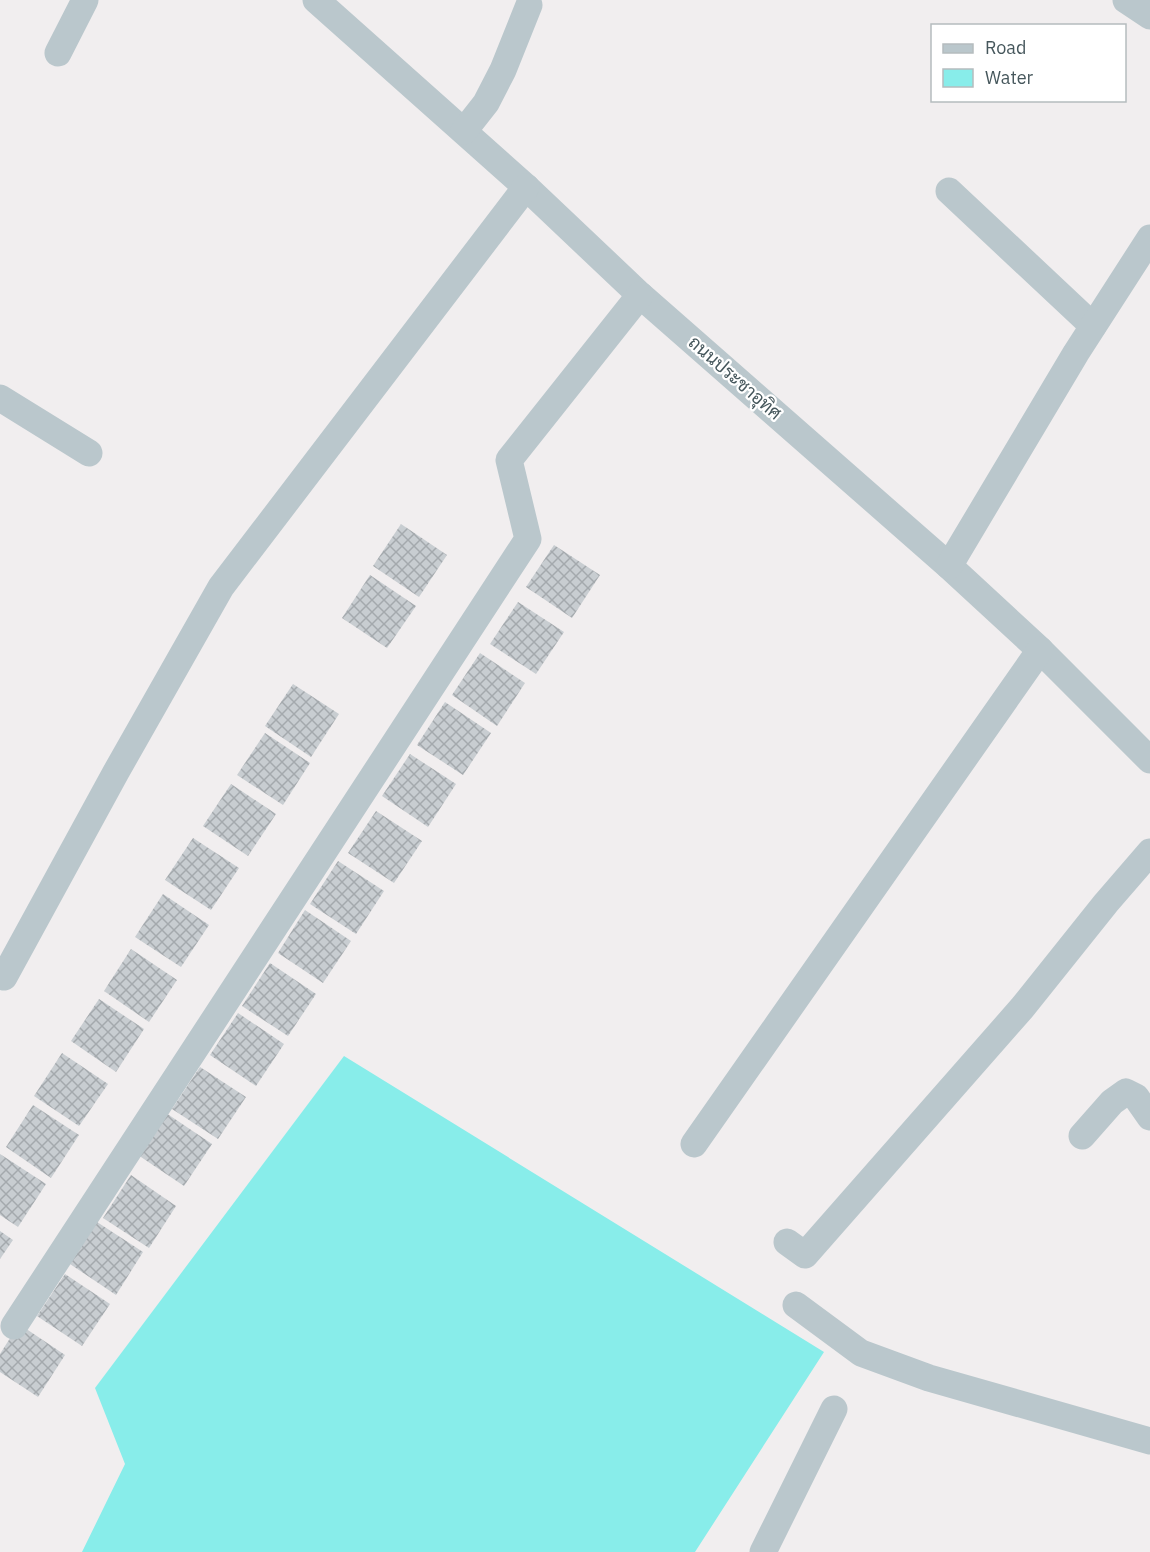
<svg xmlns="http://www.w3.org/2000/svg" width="1150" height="1552" font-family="'IBM Plex Sans',Sarabun,sans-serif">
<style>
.water{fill:#88edea}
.building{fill:url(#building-cross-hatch)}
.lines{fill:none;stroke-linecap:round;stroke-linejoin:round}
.minor{stroke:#bac7cc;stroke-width:27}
.labels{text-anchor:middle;stroke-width:4.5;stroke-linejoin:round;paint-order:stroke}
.street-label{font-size:18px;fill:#46575c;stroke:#fff}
</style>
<defs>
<pattern id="building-cross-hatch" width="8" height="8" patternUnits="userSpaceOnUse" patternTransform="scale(1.5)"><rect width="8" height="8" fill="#c8cdd1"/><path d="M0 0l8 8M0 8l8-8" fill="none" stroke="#a4a9ad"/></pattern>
</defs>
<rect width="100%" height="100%" fill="#f1eeef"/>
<polygon class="water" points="344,1056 824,1352 695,1552 82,1552 125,1464 95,1388"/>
<g class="building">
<polygon points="401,524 447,555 419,597 373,566"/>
<polygon points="554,545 600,575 572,618 526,587"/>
<polygon points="370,575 416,606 387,648 342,618"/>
<polygon points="518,602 564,632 536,674 490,644"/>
<polygon points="480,653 525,683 497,726 452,695"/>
<polygon points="293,684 339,714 311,757 265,726"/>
<polygon points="445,702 491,733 463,775 417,745"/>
<polygon points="265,733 310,763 283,805 237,775"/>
<polygon points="410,754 456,784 428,827 382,796"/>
<polygon points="231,784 276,814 248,856 203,826"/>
<polygon points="376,811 422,841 394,883 348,853"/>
<polygon points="193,838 239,868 211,910 165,880"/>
<polygon points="338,861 384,891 356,934 310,904"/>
<polygon points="163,894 209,925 181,967 135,937"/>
<polygon points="305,910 351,941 323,983 278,953"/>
<polygon points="131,949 177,980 149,1022 104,991"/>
<polygon points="270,963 316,994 288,1036 242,1006"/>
<polygon points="99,999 144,1029 116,1072 71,1041"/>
<polygon points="238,1013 284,1044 256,1086 210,1055"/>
<polygon points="62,1053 108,1084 79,1126 34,1096"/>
<polygon points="200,1067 246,1097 218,1139 172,1109"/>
<polygon points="33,1105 79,1135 51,1178 6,1147"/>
<polygon points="166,1113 212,1144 184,1186 138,1155"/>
<polygon points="0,1154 46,1184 18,1227 0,1215"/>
<polygon points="131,1175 176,1206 149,1248 103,1218"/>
<polygon points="97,1222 143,1252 116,1295 70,1264"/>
<polygon points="0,1231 13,1240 0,1259"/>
<polygon points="65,1274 110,1304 82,1346 37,1316"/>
<polygon points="19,1324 65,1355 38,1397 0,1372 0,1354"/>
</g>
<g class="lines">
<g class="minor">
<polyline points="316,0 526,187 640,295 949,566 1040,650 1150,760"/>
<polyline points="1126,0 1150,16"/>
<polyline points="58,53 85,0"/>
<polyline points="464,131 486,103 503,70 529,5"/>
<polyline points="949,191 1093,326"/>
<polyline points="0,398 89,453"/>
<polyline points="949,566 1076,353 1150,238"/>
<polyline points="4,977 116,772 221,587 526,187"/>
<polyline points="1082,1136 1112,1102 1126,1092 1136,1097 1150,1117"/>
<polyline points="694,1144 1040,650"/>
<polyline points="787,1242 805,1255 1022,1008 1106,903 1150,852"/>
<polyline points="796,1305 861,1353 929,1378 1150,1441"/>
<polyline points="14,1326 528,539 509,460 640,295"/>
<polyline points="763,1552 834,1409"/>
</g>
</g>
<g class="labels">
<g class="street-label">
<text transform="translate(735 378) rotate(41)" y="6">ถนนประชาอุทิศ</text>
</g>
</g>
<rect x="931" y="24" width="195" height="78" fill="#ffffff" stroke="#b5bcbe" stroke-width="1.5"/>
<rect x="943" y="44" width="30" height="9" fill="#bac7cc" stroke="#b5bcbe" stroke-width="1.5"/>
<text x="985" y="54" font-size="18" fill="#46575c">Road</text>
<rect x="943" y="69" width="30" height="18" fill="#88edea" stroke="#b5bcbe" stroke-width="1.5"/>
<text x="985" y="84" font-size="18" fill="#46575c">Water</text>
</svg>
